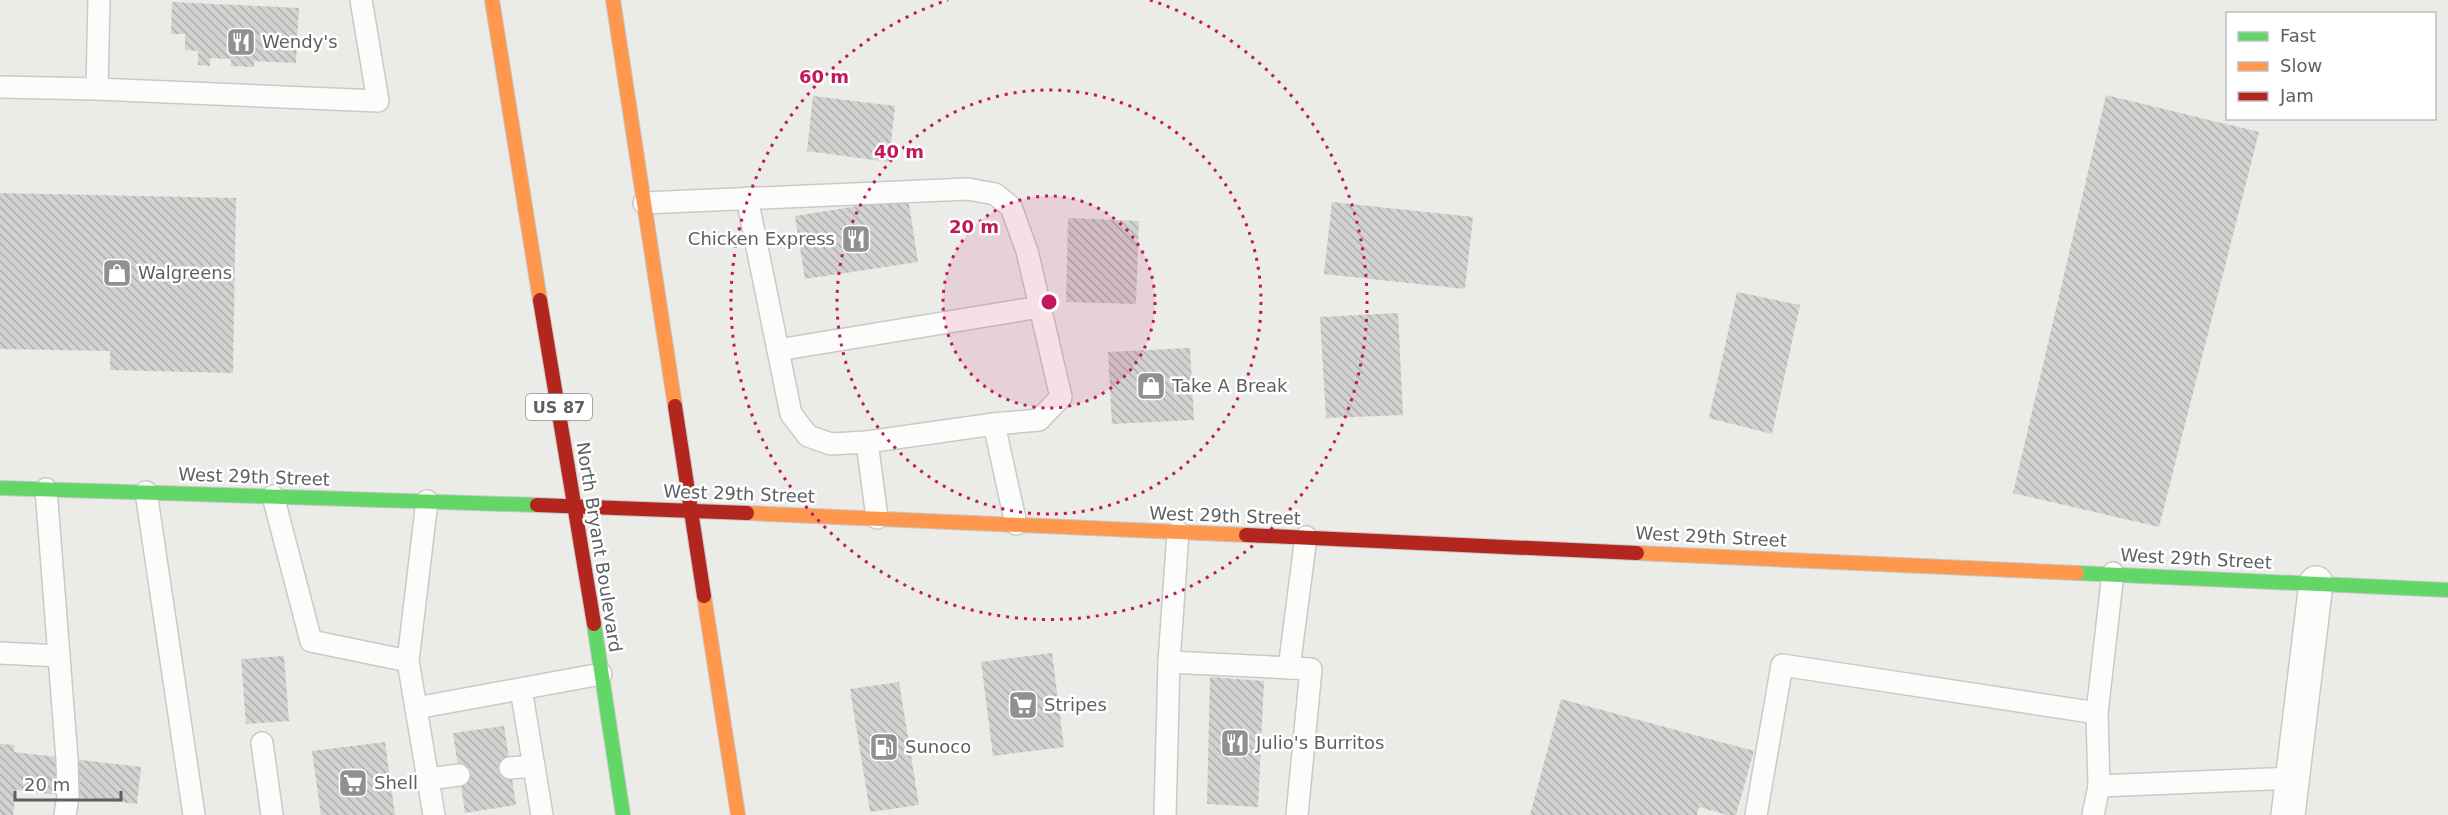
<svg xmlns="http://www.w3.org/2000/svg" width="2448" height="815" font-family="'DejaVu Sans',sans-serif">
<style>
.building{fill:url(#building-back-hatch)}
.lines{fill:none;stroke-linecap:round;stroke-linejoin:round}
.lane-casing{stroke:#c9c9c8;stroke-width:24}
.street-casing{stroke:#c9c9c8;stroke-width:36}
.fast-casing{stroke:#c7c7c8;stroke-width:16}
.slow-casing{stroke:#c7c7c8;stroke-width:16}
.jam-casing{stroke:#c7c7c8;stroke-width:16}
.lane{stroke:#fcfcfb;stroke-width:21}
.street{stroke:#fcfcfb;stroke-width:33}
.fast{stroke:#63d668;stroke-width:14}
.slow{stroke:#ff974d;stroke-width:14}
.jam{stroke:#b3261e;stroke-width:14}
.ring{fill:none;stroke:#c2185b;stroke-width:3;stroke-dasharray:3 6}
.labels{text-anchor:middle;stroke-width:5;stroke-linejoin:round;paint-order:stroke}
.shield{fill:#fff;stroke:#8e8f92;stroke-width:1.5}
.shield-label{font-size:16px;font-weight:bold;fill:#5d5f64}
.poi-label{font-size:18px;fill:#5d5f64;stroke:#fff;text-anchor:start}
.street-label{font-size:18px;fill:#5d5f64;stroke:#fff}
.centre{fill:#c2185b;stroke:#fff;stroke-width:3}
.ring-label{font-size:18px;text-anchor:middle;font-weight:bold;fill:#c2185b;stroke:#fff;stroke-width:5;stroke-linejoin:round;paint-order:stroke}
</style>
<defs>
<pattern id="building-back-hatch" width="6" height="6" patternUnits="userSpaceOnUse" patternTransform="scale(1.5)"><rect width="6" height="6" fill="#d2d2d0"/><path d="M-1 5l2 2M0 0l6 6M5-1l2 2" fill="none" stroke="#aeaeac"/></pattern>
</defs>
<rect width="100%" height="100%" fill="#ebebe7"/>
<g class="building">
<polygon points="172,2 299,8 296,63 254,61 254,67 231,66 231,59 210,58 210,66 198,65 198,51 185,50 185,34 171,34"/>
<polygon points="2106,95 2259,132 2159,527 2013,493"/>
<polygon points="813,96 895,106 889,162 807,151"/>
<polygon points="0,193 236,198 233,373 110,370 110,351 0,349"/>
<polygon points="908,198 918,262 805,279 795,216"/>
<polygon points="1332,202 1473,217 1465,289 1324,274"/>
<polygon points="1068,218 1139,221 1136,304 1066,302"/>
<polygon points="1737,292 1800,305 1772,434 1709,418"/>
<polygon points="1398,313 1403,415 1326,418 1320,317"/>
<polygon points="1190,348 1194,420 1112,424 1108,352"/>
<polygon points="1052,653 1064,747 993,756 981,662"/>
<polygon points="284,656 289,721 246,724 241,659"/>
<polygon points="1210,677 1264,681 1258,807 1207,804"/>
<polygon points="899,682 919,805 870,812 850,689"/>
<polygon points="1561,699 1754,751 1736,815 1727,815 1699,807 1697,815 1530,815"/>
<polygon points="504,726 516,805 465,813 453,733"/>
<polygon points="385,742 395,815 321,815 312,751"/>
<polygon points="0,744 15,745 14,752 141,767 137,804 16,790 13,815 0,815"/>
</g>
<g class="lines">
<g class="lane-casing">
<g id="lane">
<polyline points="99,0 97,89 378,101 361,0"/>
<polyline points="0,87 97,89"/>
<polyline points="747,198 791,414 808,436 831,444 867,442"/>
<polyline points="644,203 968,189 995,194 1011,207 1027,251 1061,397 1039,420 994,424 1016,524"/>
<polyline points="778,350 1040,307"/>
<polyline points="46,489 67,759 68,796 65,815"/>
<polyline points="146,492 194,815"/>
<polyline points="273,496 311,641 408,661 434,815"/>
<polyline points="877,518 867,442 994,424"/>
<polyline points="0,653 59,656"/>
<polyline points="408,661 427,501"/>
<polyline points="1169,662 1178,532"/>
<polyline points="1289,668 1306,537"/>
<polyline points="521,689 542,815"/>
<polyline points="416,708 601,674"/>
<polyline points="262,743 272,815"/>
<polyline points="510,768 534,766"/>
<polyline points="428,779 459,775"/>
<polyline points="2099,786 2292,778"/>
<polyline points="1165,815 1169,662 1311,669 1297,815"/>
<polyline points="1756,815 1782,665 2097,713"/>
<polyline points="2093,815 2099,786 2097,713 2113,573"/>
</g>
</g>
<g class="street-casing">
<polyline id="street" points="2288,815 2316,583"/>
</g>
<g class="fast-casing">
<g id="fast">
<polyline points="0,488 537,505"/>
<polyline points="2077,573 2448,590"/>
<polyline points="594,624 623,815"/>
</g>
</g>
<g class="slow-casing">
<g id="slow">
<polyline points="492,0 540,300"/>
<polyline points="613,0 675,406"/>
<polyline points="747,513 1246,535"/>
<polyline points="1637,553 2077,573"/>
<polyline points="704,596 738,815"/>
</g>
</g>
<g class="jam-casing">
<g id="jam">
<polyline points="540,300 594,624"/>
<polyline points="675,406 704,596"/>
<polyline points="537,505 747,513"/>
<polyline points="1246,535 1637,553"/>
</g>
</g>
<use href="#lane" class="lane"/>
<use href="#street" class="street"/>
<use href="#fast" class="fast"/>
<use href="#slow" class="slow"/>
<use href="#jam" class="jam"/>
</g>
<circle cx="1049" cy="302" r="106" fill="#c2185b" fill-opacity=".12"/>
<g class="ring">
<circle cx="1049" cy="302" r="106"/>
<circle cx="1049" cy="302" r="212"/>
<path d="M1150 0A318 318 0 1 1 948 0"/>
</g>
<defs>
<g id="restaurant-square" transform="scale(1.5)"><rect x="-9" y="-9" width="18" height="18" rx="4" fill="#8f9092" stroke="#fff"/><path d="M-5-6h1v4h1v-4h1v4h1v-4h1v5L-1.5 .5V6h-2V.5L-5-1ZM5-6V6H3V1.5H1.5Q1.5-4 5-6Z" fill="#fff"/></g>
<g id="shop-square" transform="scale(1.5)"><rect x="-9" y="-9" width="18" height="18" rx="4" fill="#8f9092" stroke="#fff"/><path d="M-5-2.5h2.3a2.7 3.5 0 0 1 5.4 0H5L5.5 6h-11ZM-1.5-2.5h3a1.5 2.3 0 0 0-3 0Z" fill="#fff"/></g>
<g id="supermarket-square" transform="scale(1.5)"><rect x="-9" y="-9" width="18" height="18" rx="4" fill="#8f9092" stroke="#fff"/><path d="M-6-5.5h2.5l.6 2H6L4.5 2H-2.5L-4.4-4H-6ZM-1.5 3.2a1.3 1.3 0 1 0 .1 0ZM3 3.2a1.3 1.3 0 1 0 .1 0Z" fill="#fff"/></g>
<g id="fuel-square" transform="scale(1.5)"><rect x="-9" y="-9" width="18" height="18" rx="4" fill="#8f9092" stroke="#fff"/><path d="M-5.5-6h7V0h2V4h1.3V-2.5L3-4.5l.8-.8L6-3V5H2.5V1h-1V6h-7ZM-4.2-4.7v3.2H.2V-4.7Z" fill="#fff"/></g>
</defs>
<g fill-rule="evenodd">
<use href="#restaurant-square" x="241" y="42"/>
<use href="#restaurant-square" x="856" y="239"/>
<use href="#shop-square" x="117" y="273"/>
<use href="#shop-square" x="1151" y="386"/>
<use href="#supermarket-square" x="1023" y="705"/>
<use href="#restaurant-square" x="1235" y="743"/>
<use href="#fuel-square" x="884" y="747"/>
<use href="#supermarket-square" x="353" y="783"/>
</g>
<g class="labels">
<rect class="shield" x="526" y="394" width="66" height="26" rx="4.5"/>
<g class="shield-label">
<text x="559" y="413">US 87</text>
</g>
<g class="poi-label">
<text x="262" y="48">Wendy's</text>
<text x="835" y="245" text-anchor="end">Chicken Express</text>
<text x="138" y="279">Walgreens</text>
<text x="1172" y="392">Take A Break</text>
<text x="1044" y="711">Stripes</text>
<text x="1256" y="749">Julio's Burritos</text>
<text x="905" y="753">Sunoco</text>
<text x="374" y="789">Shell</text>
</g>
<g class="street-label">
<text transform="translate(254 477) rotate(2)" y="6">West 29th Street</text>
<text transform="translate(739 494) rotate(2)" y="6">West 29th Street</text>
<text transform="translate(1225 516) rotate(2)" y="6">West 29th Street</text>
<text transform="translate(1711 537) rotate(3)" y="6">West 29th Street</text>
<text transform="translate(599 547) rotate(81)" y="6">North Bryant Boulevard</text>
<text transform="translate(2196 559) rotate(3)" y="6">West 29th Street</text>
</g>
</g>
<circle cx="1049" cy="302" r="9" class="centre"/>
<g class="ring-label">
<text x="824" y="83">60 m</text>
<text x="899" y="158">40 m</text>
<text x="974" y="233">20 m</text>
</g>
<rect x="2226" y="12" width="210" height="108" fill="#ffffff" stroke="#bebfc1" stroke-width="1.5"/>
<rect x="2238" y="32" width="30" height="9" fill="#63d668" stroke="#bebfc1" stroke-width="1.5"/>
<text x="2280" y="42" font-size="18" fill="#5d5f64">Fast</text>
<rect x="2238" y="62" width="30" height="9" fill="#ff974d" stroke="#bebfc1" stroke-width="1.5"/>
<text x="2280" y="72" font-size="18" fill="#5d5f64">Slow</text>
<rect x="2238" y="92" width="30" height="9" fill="#b3261e" stroke="#bebfc1" stroke-width="1.5"/>
<text x="2280" y="102" font-size="18" fill="#5d5f64">Jam</text>
<path d="M15 791v9h106v-9" fill="none" stroke="#5d5f64" stroke-width="3"/>
<text x="24" y="791" font-size="18" fill="#5d5f64" stroke="#ffffff" stroke-width="4.5" paint-order="stroke">20 m</text>
</svg>
